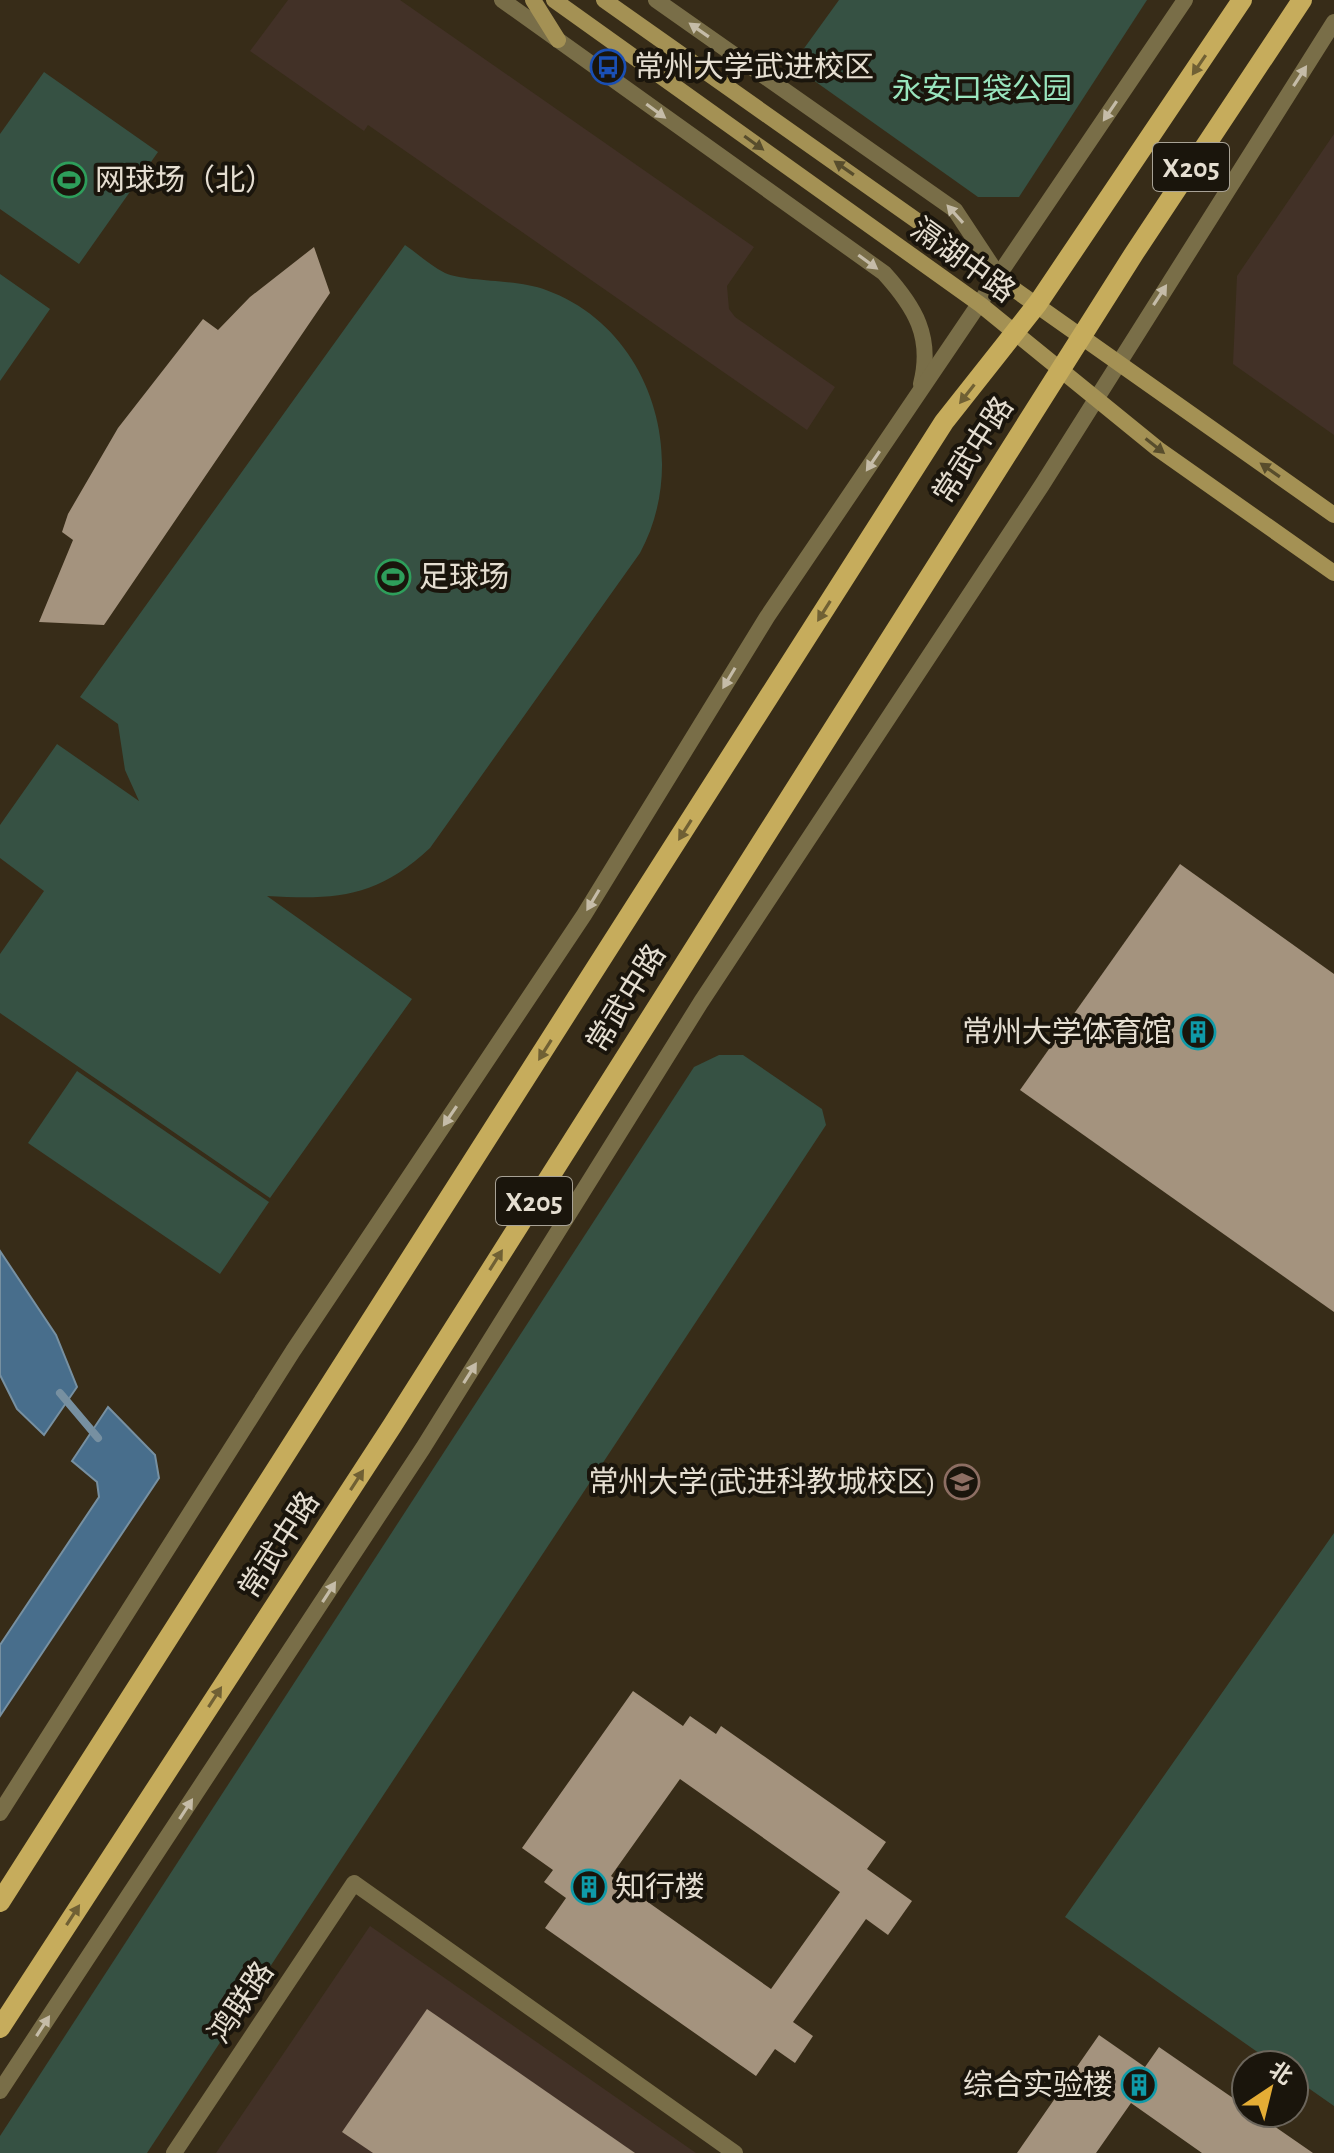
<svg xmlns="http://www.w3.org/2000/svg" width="1334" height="2153" font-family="'Alegreya Sans','Noto Sans SC',sans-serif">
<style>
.commercial{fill:#423127}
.green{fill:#365143}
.water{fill:#486e8c;stroke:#7790a1;stroke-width:2}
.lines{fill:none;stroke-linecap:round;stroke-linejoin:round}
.stream{stroke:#7790a1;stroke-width:8}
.building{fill:#a4937e;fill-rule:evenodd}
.minor{stroke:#796e48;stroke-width:16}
.tertiary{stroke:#796e48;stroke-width:16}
.secondary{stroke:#a49154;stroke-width:16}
.primary{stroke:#c6ac5c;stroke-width:20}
.oneway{fill:#c5bca8}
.oneway2{fill:#706034}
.oneway3{fill:#584d2c}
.labels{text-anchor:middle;stroke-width:8;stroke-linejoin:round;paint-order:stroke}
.shield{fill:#1a150c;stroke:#a8a296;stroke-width:2}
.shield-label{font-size:28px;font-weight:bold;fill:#e5ded1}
.poi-label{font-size:30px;fill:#e5ded1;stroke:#1a150c;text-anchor:start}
.park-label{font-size:30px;fill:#99e5be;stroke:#1a150c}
.street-label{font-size:30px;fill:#e5ded1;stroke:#1a150c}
</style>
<rect width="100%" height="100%" fill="#372c18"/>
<g class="commercial">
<polygon points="288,0 400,0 754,247 727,286 729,309 735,317 835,387 807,430 368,125 364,131 250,51"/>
<polygon points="1334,134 1334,435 1233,364 1237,276"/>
<polygon points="370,1926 696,2153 216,2153"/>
</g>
<g class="green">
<polygon points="839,0 1147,0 1019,197 978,197 792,65"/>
<polygon points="44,72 158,152 79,264 0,209 0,134"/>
<path d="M405,245C418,254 431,266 445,273C464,282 518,279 546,290C651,328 691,459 640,553L430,848C376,898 336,900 267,896L412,999L270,1198L0,1013V954L44,891L0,858V825L57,744L139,801L125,770L118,724L80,697Z"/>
<polygon points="0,274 50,309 0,381"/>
<polygon points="719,1055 743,1055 822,1109 826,1125 147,2153 0,2153 0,2136 694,1067"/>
<polygon points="77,1071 269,1202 220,1274 28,1143"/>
<polygon points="1334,1533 1334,2106 1294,2078 1294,2065 1276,2065 1065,1917"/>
</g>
<g class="water">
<polygon points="0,1251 56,1335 77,1387 44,1435 17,1409 0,1375"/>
<polygon points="108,1407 155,1455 159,1478 0,1716 0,1645 99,1497 97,1482 72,1461"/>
</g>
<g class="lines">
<polyline class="stream" points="60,1393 98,1438"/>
</g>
<g class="building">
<polygon points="314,247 330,293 104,625 39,622 73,540 62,532 68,514 118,428 203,319 218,330 250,297"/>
<polygon points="1180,864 1334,974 1334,1312 1020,1090"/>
<path d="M633,1691L683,1726L690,1716L716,1734L721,1726L886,1842L867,1869L912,1901L888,1935L866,1919L793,2022L813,2036L795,2063L775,2049L756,2076L545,1928L566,1898L544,1882L553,1870L522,1848ZM680,1779L840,1892L771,1989L611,1876Z"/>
<polygon points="427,2009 635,2153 373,2153 342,2132"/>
<polygon points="1099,2035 1145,2067 1159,2047 1246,2107 1246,2113 1255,2113 1313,2153 1202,2153 1131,2103 1096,2153 1017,2153"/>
</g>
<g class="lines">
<polyline class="minor" points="174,2153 354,1883 735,2153"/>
<g class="tertiary">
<path d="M502,0L884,273C915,307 933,337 921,384"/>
<polyline points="656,0 955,210 1000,278"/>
<polyline points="0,1813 293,1351 584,915 767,617 1185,0"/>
<polyline points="0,2091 423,1448 701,1002 1042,485 1334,22"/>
</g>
<g class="secondary">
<polyline points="533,0 558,40"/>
<polyline points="554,0 981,305 1158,449 1334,573"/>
<polyline points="604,0 1334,515"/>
</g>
<g class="primary">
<polyline points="0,1902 944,422 1038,303 1242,0"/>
<polyline points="0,2028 392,1426 1135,252 1302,0"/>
</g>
</g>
<defs><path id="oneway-solid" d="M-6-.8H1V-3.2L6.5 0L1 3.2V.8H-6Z" transform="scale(2)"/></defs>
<g class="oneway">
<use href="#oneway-solid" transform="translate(699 30) rotate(-145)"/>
<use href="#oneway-solid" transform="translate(1300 76) rotate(-57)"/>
<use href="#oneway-solid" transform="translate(656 111) rotate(36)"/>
<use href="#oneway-solid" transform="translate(1110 111) rotate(124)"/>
<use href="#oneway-solid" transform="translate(955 214) rotate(-132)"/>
<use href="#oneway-solid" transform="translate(868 262) rotate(36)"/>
<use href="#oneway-solid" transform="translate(1160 295) rotate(-57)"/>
<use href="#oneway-solid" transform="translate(873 461) rotate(124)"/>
<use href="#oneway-solid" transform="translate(729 678) rotate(121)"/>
<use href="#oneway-solid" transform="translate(593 900) rotate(121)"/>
<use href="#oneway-solid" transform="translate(450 1116) rotate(124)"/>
<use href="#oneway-solid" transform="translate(470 1373) rotate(-58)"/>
<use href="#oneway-solid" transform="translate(329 1592) rotate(-57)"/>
<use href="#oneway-solid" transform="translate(186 1809) rotate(-57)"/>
<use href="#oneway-solid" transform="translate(43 2026) rotate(-57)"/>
</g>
<g class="oneway2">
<use href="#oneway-solid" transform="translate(1199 65) rotate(124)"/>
<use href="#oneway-solid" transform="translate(967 394) rotate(128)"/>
<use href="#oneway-solid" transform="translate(824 611) rotate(122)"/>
<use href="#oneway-solid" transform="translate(685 830) rotate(122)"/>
<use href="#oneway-solid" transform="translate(545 1050) rotate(122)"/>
<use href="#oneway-solid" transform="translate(496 1260) rotate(-58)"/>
<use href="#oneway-solid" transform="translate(357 1480) rotate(-57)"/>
<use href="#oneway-solid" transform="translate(215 1697) rotate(-57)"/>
<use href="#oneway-solid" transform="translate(73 1915) rotate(-57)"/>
</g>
<g class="oneway3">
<use href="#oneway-solid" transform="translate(754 143) rotate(36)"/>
<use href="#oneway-solid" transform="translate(844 168) rotate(-145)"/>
<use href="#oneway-solid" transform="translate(1155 446) rotate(38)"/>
<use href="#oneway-solid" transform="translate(1270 470) rotate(-145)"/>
</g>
<defs>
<g id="bus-ring" transform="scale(1.8)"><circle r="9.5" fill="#1a150c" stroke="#1a4fb4" stroke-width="1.5"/><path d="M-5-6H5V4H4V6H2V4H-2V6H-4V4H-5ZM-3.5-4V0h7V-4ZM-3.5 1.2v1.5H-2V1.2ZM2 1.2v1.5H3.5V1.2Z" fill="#1a4fb4"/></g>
<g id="stadium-ring" transform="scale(1.8)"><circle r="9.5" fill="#1a150c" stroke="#2e9e5b" stroke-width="1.5"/><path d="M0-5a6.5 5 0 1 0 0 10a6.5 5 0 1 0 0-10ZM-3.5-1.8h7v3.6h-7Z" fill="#2e9e5b"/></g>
<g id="building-ring" transform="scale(1.8)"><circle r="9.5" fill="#1a150c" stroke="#0f9aa8" stroke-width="1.5"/><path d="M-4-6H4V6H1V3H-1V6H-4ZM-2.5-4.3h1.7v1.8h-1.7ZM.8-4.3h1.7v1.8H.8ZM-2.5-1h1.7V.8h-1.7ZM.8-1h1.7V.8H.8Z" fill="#0f9aa8"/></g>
<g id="university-ring" transform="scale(1.8)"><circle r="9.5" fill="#1a150c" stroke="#8d6e63" stroke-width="1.5"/><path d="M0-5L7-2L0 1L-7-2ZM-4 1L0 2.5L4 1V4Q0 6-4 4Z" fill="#8d6e63"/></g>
</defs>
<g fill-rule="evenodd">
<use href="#bus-ring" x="608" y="67"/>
<use href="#stadium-ring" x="69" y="180"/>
<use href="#stadium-ring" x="393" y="577"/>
<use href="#building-ring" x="1198" y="1032"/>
<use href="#university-ring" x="962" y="1482"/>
<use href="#building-ring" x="589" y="1887"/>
<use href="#building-ring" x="1139" y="2085"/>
</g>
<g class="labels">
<g class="shield">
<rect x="1153" y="143" width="76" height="48" rx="6"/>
<rect x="496" y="1177" width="76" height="48" rx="6"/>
</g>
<g class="shield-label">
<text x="1191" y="177">X205</text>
<text x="534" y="1211">X205</text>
</g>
<g class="poi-label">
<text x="634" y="77">常州大学武进校区</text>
<text x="95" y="190">网球场（北）</text>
<text x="419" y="587">足球场</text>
<text x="1172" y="1042" text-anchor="end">常州大学体育馆</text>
<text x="936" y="1492" text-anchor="end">常州大学(武进科教城校区)</text>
<text x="615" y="1897">知行楼</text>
<text x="1113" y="2095" text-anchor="end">综合实验楼</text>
</g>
<g class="park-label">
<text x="982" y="99">永安口袋公园</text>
</g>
<g class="street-label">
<text transform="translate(963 260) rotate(36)" y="10">滆湖中路</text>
<text transform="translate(973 450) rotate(-57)" y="10">常武中路</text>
<text transform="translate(626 998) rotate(-58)" y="10">常武中路</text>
<text transform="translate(279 1545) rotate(-57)" y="10">常武中路</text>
<text transform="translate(241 2002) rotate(-56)" y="10">鸿联路</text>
</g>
</g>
<g transform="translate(1270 2089) rotate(35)"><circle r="38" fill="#1a150c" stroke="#6b655b" stroke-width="2"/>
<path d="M0-6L14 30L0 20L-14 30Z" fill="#e5ad35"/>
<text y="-12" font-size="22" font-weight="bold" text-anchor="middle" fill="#e5ded1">北</text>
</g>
</svg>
